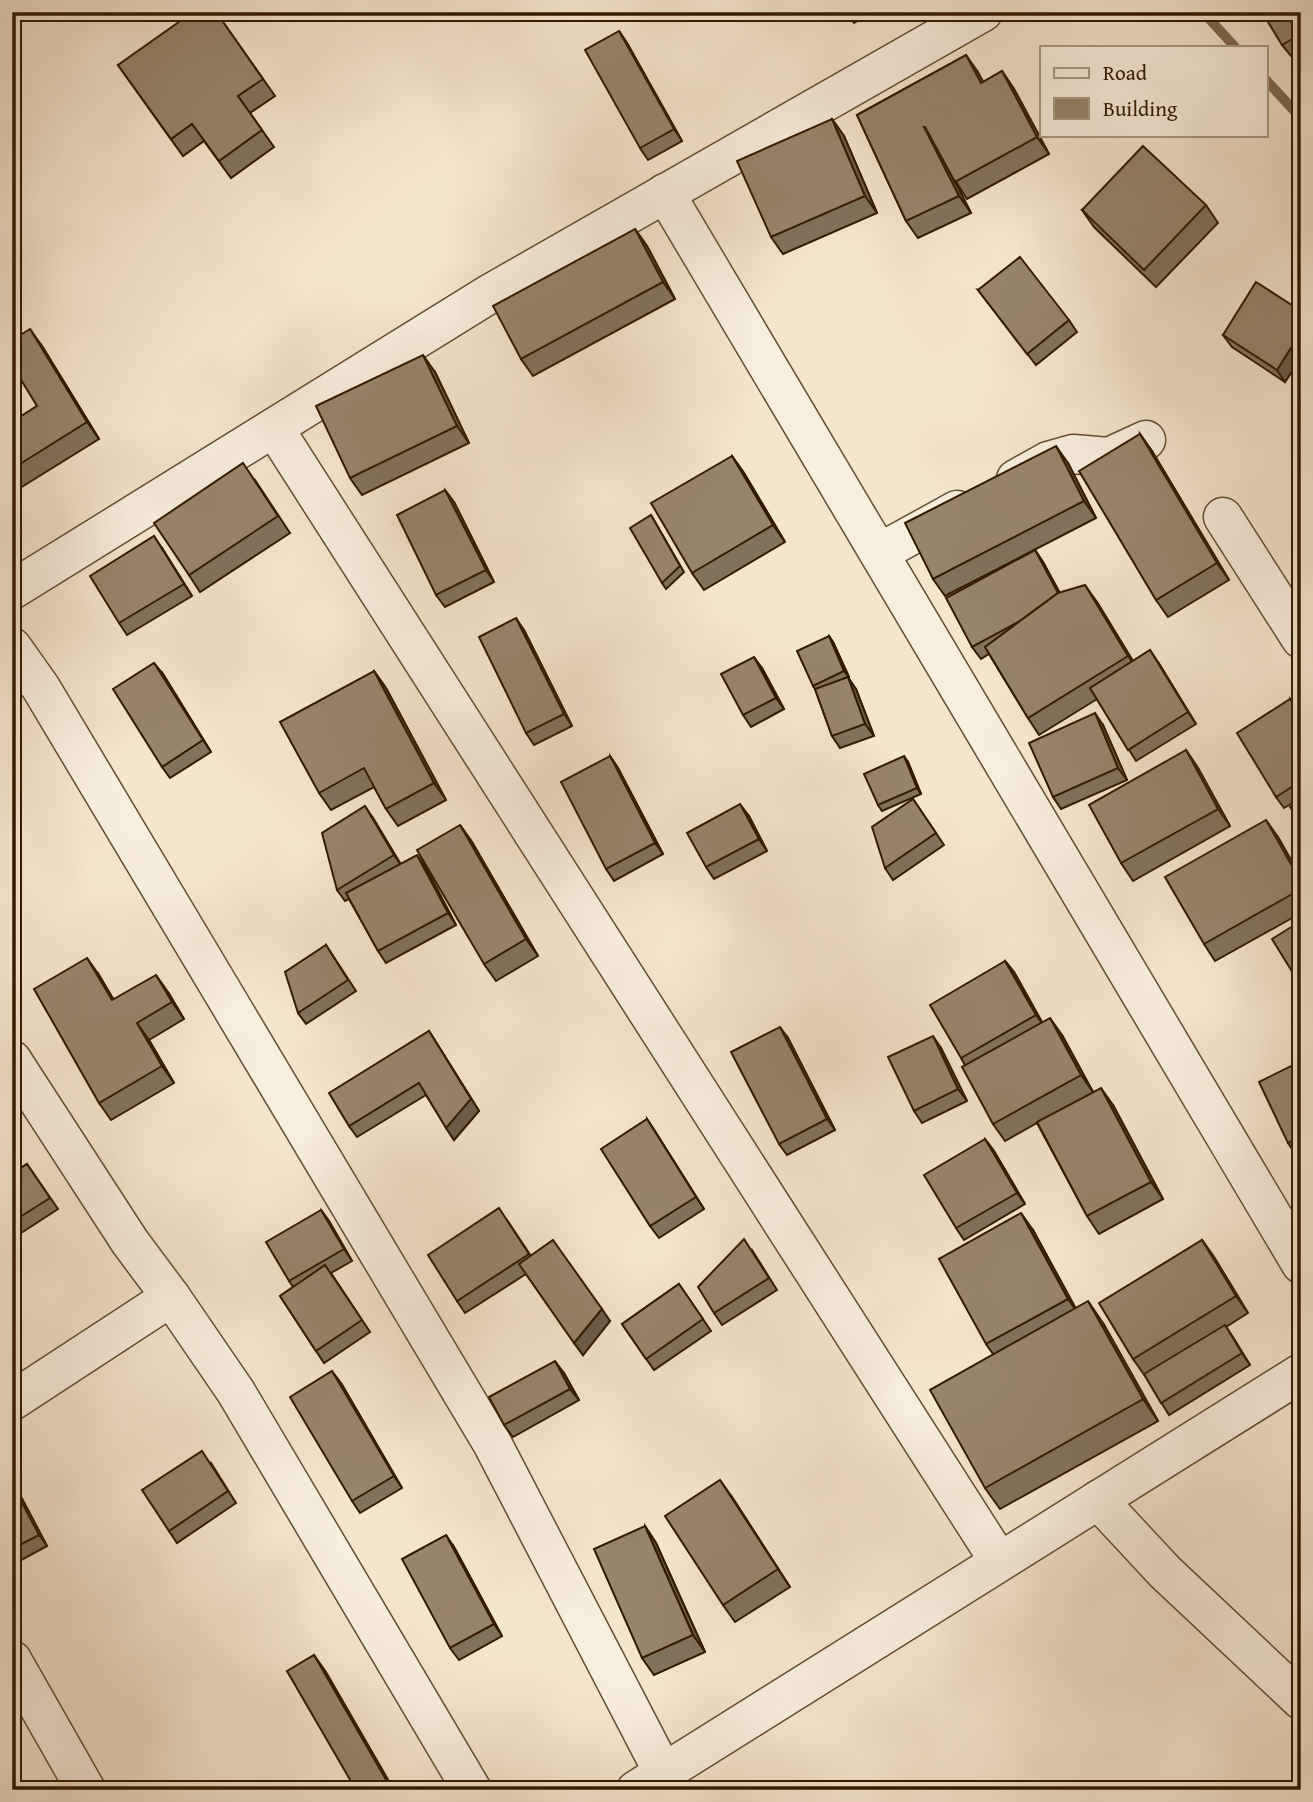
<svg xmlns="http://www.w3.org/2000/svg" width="1313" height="1802" font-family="'Gentium Book Plus',serif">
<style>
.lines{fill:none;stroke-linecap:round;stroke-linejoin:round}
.stream{stroke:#7e6a51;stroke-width:10}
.minor-casing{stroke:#624d33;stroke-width:41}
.minor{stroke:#f8eede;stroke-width:38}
.wall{fill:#81725c;stroke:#311a00;stroke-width:2}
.shaded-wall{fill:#695c4b;stroke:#311a00;stroke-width:2}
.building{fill:#96846b;stroke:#311a00;stroke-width:2}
</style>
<rect width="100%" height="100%" fill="#f4e5cd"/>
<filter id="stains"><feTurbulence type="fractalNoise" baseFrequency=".00286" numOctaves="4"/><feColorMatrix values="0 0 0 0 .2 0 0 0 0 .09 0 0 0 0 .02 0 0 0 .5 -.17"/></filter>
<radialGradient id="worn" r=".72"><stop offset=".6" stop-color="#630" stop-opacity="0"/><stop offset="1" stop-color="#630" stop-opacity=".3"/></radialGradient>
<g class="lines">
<g class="stream">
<polyline points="1203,12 1235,47"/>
<polyline points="1266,80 1301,118"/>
</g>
<g class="minor-casing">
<g id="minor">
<polyline points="665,193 1301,1264"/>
<polyline points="274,428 999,1561"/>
<polyline points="1016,479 1048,461 1073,454 1109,457 1146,440"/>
<polyline points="1223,517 1301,639"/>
<polyline points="879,553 957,510"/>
<polyline points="12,590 491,293 983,12"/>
<polyline points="12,647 41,688 492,1443 663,1772"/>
<polyline points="12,1060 130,1242 171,1297 236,1392 472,1790"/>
<polyline points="12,1401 171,1297"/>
<polyline points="1098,1500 1165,1572 1301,1700"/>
<polyline points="12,1660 86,1790"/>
<polyline points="636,1790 1301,1373"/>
</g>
</g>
<use href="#minor" class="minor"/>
</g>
<g class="wall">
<polygon points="216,12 275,96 250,113 274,147 231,178 204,141 183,156 118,65"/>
<polygon points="846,12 873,12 854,23"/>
<polygon points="1285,12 1301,36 1301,50 1291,56 1282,45"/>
<polygon points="619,31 627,43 682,141 648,160 640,148"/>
<polygon points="966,55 983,82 1002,71 1014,89 1049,154 967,199 951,174 971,213 918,238 906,221 857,115"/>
<polygon points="832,119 844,136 877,213 783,254 771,237"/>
<polygon points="1206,205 1218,223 1156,287 1094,227 1082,210"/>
<polygon points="635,229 647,246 675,299 533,376 521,359"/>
<polygon points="12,263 20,275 12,280"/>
<polygon points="978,290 1069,320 1077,332 1036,365"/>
<polygon points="1301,311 1301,357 1285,382 1232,347 1223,335"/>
<polygon points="42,346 99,439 12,493 12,422 37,406"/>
<polygon points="435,372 469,443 362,495 350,478"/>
<polygon points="1140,434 1152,451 1229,580 1168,617 1156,600"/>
<polygon points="732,456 744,473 785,542 704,590 692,573"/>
<polygon points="1068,463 1096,518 945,596 933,579"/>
<polygon points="255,480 290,533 200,592 189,575"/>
<polygon points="445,490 454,502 494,582 445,607 436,595"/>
<polygon points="651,515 684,572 666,589 662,583"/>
<polygon points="162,548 192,596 127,635 119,623"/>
<polygon points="1035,550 1043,562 1060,593 1097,602 1133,661 1158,662 1196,724 1136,761 1097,699 1039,735 1028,718 989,654 981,659 972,647"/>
<polygon points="524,630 572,726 534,745 526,733"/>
<polygon points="829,636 833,642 849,677 845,678 856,689 874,736 840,748 832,736 815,689 813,686"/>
<polygon points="762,668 784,709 751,727 743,715"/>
<polygon points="374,671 386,688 446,800 398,826 386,809 374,787 331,810 319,793"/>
<polygon points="163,674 211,752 170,778 162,767"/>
<polygon points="1290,699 1301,715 1301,798 1284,808 1276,797"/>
<polygon points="1103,725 1127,780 1061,809 1053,797"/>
<polygon points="1186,750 1198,768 1230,826 1133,881 1121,863"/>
<polygon points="610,756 618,768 663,854 614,881 606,869"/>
<polygon points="908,762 921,794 882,811 878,805"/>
<polygon points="913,799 944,845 893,880 885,868"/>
<polygon points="749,816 767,851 714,879 706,867"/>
<polygon points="373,818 400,864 425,866 456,925 386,963 378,951 349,899 345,901 337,890"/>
<polygon points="460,825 472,842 538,956 496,981 484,964"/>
<polygon points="1278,837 1301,878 1301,913 1215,961 1204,944"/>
<polygon points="326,945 356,991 306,1024 298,1013"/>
<polygon points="1005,961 1014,972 1042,1022 1062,1035 1093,1092 1113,1105 1163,1199 1099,1234 1087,1216 1037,1123 1005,1141 993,1124 965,1065 961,1058"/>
<polygon points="99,975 113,999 168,992 184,1019 149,1040 174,1083 111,1120 99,1103"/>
<polygon points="429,1031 479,1111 454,1140 426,1095 357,1137 349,1126"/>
<polygon points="788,1038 835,1130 787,1155 779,1144"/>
<polygon points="941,1048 967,1101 922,1123 914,1111"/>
<polygon points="1301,1061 1301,1153 1296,1155 1288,1143"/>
<polygon points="647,1119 704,1209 659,1238 650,1226"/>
<polygon points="985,1139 994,1151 1025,1204 964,1240 956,1228"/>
<polygon points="27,1164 58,1209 12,1239 12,1174"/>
<polygon points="321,1210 329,1221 352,1261 331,1273 370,1332 324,1363 280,1296 293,1287 289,1281"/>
<polygon points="507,1220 531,1256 610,1321 583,1355 526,1274 465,1313 457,1301"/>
<polygon points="1033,1230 1075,1308 1103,1323 1158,1421 1000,1509 985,1488 993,1354 986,1344"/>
<polygon points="1202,1240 1214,1257 1248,1313 1226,1327 1250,1365 1169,1415 1145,1376 1133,1359"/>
<polygon points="752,1250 777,1290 722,1325 714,1313"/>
<polygon points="679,1284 711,1331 654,1370 622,1324"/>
<polygon points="564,1373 579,1400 513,1437 504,1425"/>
<polygon points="341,1383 402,1488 360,1513 352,1501"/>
<polygon points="211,1463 236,1503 177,1543 169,1531"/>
<polygon points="12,1483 19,1493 47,1546 12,1565"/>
<polygon points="732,1497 790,1587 735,1622 723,1605"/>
<polygon points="645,1526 656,1543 705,1652 654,1675 642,1658"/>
<polygon points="454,1547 502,1636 459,1660 450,1648"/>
</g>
<g class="shaded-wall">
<polygon points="619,31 627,43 682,141 674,129"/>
<polygon points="966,55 978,72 993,100 981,83"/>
<polygon points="1002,71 1014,89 1049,154 1037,137"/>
<polygon points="832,119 844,136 877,213 865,196"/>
<polygon points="924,127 936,144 971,213 959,196"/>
<polygon points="635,229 647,246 675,299 663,282"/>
<polygon points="30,329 42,346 99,439 87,422"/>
<polygon points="1301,332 1301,357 1285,382 1277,370"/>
<polygon points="423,355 435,372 469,443 457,426"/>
<polygon points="1140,434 1152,451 1229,580 1217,563"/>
<polygon points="1056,446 1068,463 1096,518 1084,501"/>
<polygon points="732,456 744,473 785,542 773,525"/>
<polygon points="445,490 454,502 494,582 486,570"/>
<polygon points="154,536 162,548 192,596 184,584"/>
<polygon points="1035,550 1043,562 1069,611 1061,599"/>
<polygon points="1085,585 1097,602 1140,673 1128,656"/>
<polygon points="516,618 524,630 572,726 564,714"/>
<polygon points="829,636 833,642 849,677 844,671"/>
<polygon points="1150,650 1158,662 1196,724 1188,712"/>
<polygon points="754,657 762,668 784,709 776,698"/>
<polygon points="154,663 163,674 211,752 203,740"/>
<polygon points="374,671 386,688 446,800 434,783"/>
<polygon points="848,677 856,689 874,736 865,724"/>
<polygon points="1095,713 1103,725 1127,780 1118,768"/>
<polygon points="1186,750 1198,768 1230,826 1218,809"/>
<polygon points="610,756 618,768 663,854 655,843"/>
<polygon points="904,756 908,762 921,794 917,788"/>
<polygon points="740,804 749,816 767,851 759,839"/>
<polygon points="365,806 373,818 402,866 394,855"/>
<polygon points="1266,820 1278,837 1301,878 1301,882"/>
<polygon points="460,825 472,842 538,956 526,939"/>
<polygon points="417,855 425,866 456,925 448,913"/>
<polygon points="87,958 99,975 124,1017 112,1000"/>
<polygon points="1005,961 1014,972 1044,1026 1036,1015"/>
<polygon points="156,975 168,992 184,1019 172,1002"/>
<polygon points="1050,1018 1062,1035 1093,1092 1081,1075"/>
<polygon points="137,1023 149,1040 174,1083 162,1066"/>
<polygon points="780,1027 788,1038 835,1130 827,1119"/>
<polygon points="429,1031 479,1111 454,1140 446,1128"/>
<polygon points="933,1036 941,1048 967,1101 958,1089"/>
<polygon points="1101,1088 1113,1105 1163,1199 1151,1182"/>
<polygon points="647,1119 655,1131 704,1209 696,1197"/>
<polygon points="985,1139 994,1151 1025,1204 1017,1193"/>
<polygon points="321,1210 329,1221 352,1261 344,1249"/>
<polygon points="1021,1213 1033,1230 1080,1316 1068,1299"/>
<polygon points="1202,1240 1214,1257 1248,1313 1236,1296"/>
<polygon points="1088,1301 1103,1323 1158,1421 1143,1399"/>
<polygon points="602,1309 610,1321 583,1355 574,1343"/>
<polygon points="1225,1325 1233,1337 1250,1365 1242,1353"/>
<polygon points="555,1361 564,1373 579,1400 570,1389"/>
<polygon points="332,1371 341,1383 402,1488 394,1476"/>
<polygon points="720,1480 732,1497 790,1587 778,1569"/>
<polygon points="12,1483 19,1493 47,1546 39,1535"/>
<polygon points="645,1526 656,1543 705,1652 693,1635"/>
<polygon points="446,1535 454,1547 502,1636 494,1624"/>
<polygon points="314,1655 326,1672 394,1790 392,1790"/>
</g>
<g class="building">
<polygon points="193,12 216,12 263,79 238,96 262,130 219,161 192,124 171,139 118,65"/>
<polygon points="1262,12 1285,12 1299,35 1282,45"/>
<polygon points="619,31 674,129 640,148 585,50"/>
<polygon points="966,55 981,83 1002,71 1037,137 955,182 925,127 924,127 959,196 906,221 857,115"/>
<polygon points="832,119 865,196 771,237 737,161"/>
<polygon points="1143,146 1206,205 1144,270 1082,210"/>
<polygon points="635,229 663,282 521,359 493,306"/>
<polygon points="1020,257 1069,320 1027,354 978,290"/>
<polygon points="1256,282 1301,311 1301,332 1277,370 1223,335"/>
<polygon points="30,329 87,422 12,469 12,422 37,406 12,365 12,340"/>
<polygon points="423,355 457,426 350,478 316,406"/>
<polygon points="1140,434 1217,563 1156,600 1079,471"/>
<polygon points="1056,446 1084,501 933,579 905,523"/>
<polygon points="732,456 773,525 692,573 651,503"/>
<polygon points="243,463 278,516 189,575 154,523"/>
<polygon points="445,490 486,570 436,595 397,515"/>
<polygon points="651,515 680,566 662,583 630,528"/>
<polygon points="154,536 184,584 119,623 90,576"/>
<polygon points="1035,550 1058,593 1020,621 972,647 946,598"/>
<polygon points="1085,585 1128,656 1028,718 985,647 1058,593"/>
<polygon points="516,618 564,714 526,733 479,637"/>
<polygon points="829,636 844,671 813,686 797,651"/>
<polygon points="1150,650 1188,712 1128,750 1090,688"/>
<polygon points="754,657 776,698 743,715 721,674"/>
<polygon points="154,663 203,740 162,767 113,689"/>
<polygon points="374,671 434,783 386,809 364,768 319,793 280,722"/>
<polygon points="848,677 865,724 832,736 815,689"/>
<polygon points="1290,699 1301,717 1301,781 1276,797 1237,733"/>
<polygon points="1095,713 1118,768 1053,797 1029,743"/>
<polygon points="1186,750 1218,809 1121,863 1089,805"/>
<polygon points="610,756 655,843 606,869 561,782"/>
<polygon points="904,756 917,788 878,805 864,774"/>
<polygon points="913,799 936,833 885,868 872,827"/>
<polygon points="1301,800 1301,824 1290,807"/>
<polygon points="740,804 759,839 706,867 687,833"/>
<polygon points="365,806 394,855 337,890 322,833"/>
<polygon points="1266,820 1301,882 1301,889 1204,944 1165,877"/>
<polygon points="460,825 526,939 484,964 417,850"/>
<polygon points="417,855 448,913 378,951 346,893"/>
<polygon points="1301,921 1301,986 1272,939"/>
<polygon points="326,945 348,980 298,1013 285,972"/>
<polygon points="87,958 112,1000 156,975 172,1002 137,1023 162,1066 99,1103 34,989"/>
<polygon points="1005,961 1036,1015 961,1058 930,1005"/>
<polygon points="1050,1018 1081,1075 993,1124 962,1067"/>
<polygon points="780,1027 827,1119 779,1144 731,1052"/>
<polygon points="429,1031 471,1099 446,1128 419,1083 349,1126 329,1093"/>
<polygon points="933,1036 958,1089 914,1111 888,1057"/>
<polygon points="1301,1061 1301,1137 1288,1143 1259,1082"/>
<polygon points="1101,1088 1151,1182 1087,1216 1037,1122"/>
<polygon points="647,1119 696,1197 650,1226 601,1149"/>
<polygon points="985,1139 1017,1193 956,1228 924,1175"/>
<polygon points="27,1164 50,1198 12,1222 12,1174"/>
<polygon points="499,1208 529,1254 457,1301 428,1255"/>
<polygon points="321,1210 344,1249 289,1281 266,1242"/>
<polygon points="1021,1213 1068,1299 986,1344 939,1259"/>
<polygon points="744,1239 769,1278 714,1313 698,1287"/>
<polygon points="553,1240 602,1309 574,1343 519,1264"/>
<polygon points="1202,1240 1236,1296 1133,1359 1099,1303"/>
<polygon points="325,1265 362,1320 316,1351 280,1296"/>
<polygon points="679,1284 703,1319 646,1359 622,1324"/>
<polygon points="1088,1301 1143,1399 985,1488 930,1390"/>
<polygon points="1225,1325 1242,1353 1161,1403 1144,1374"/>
<polygon points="555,1361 570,1389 504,1425 489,1397"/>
<polygon points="332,1371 394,1476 352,1501 290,1397"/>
<polygon points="202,1451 228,1491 169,1531 142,1490"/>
<polygon points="720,1480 778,1569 723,1605 665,1516"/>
<polygon points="12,1484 39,1535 12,1549"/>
<polygon points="645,1526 693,1635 642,1658 594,1549"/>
<polygon points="446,1535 494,1624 450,1648 402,1559"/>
<polygon points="314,1655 392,1790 356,1790 287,1671"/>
</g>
<rect width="1313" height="1802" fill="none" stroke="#f4e5cd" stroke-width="42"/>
<rect x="14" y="14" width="1285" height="1774" fill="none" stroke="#311a00" stroke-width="3.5"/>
<rect x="21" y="21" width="1271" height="1760" fill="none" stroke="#311a00" stroke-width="2"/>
<rect x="1040" y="46" width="228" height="91" fill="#f8eede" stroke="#a89985" stroke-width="2"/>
<rect x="1054" y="68" width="35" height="10" fill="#f8eede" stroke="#a89985" stroke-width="2"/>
<text x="1103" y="80" font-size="21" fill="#311a00">Road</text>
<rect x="1054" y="98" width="35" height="21" fill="#96846b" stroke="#a89985" stroke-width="2"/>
<text x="1103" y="116" font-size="21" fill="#311a00">Building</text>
<rect width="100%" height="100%" filter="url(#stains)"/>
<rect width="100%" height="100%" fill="url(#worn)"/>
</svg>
